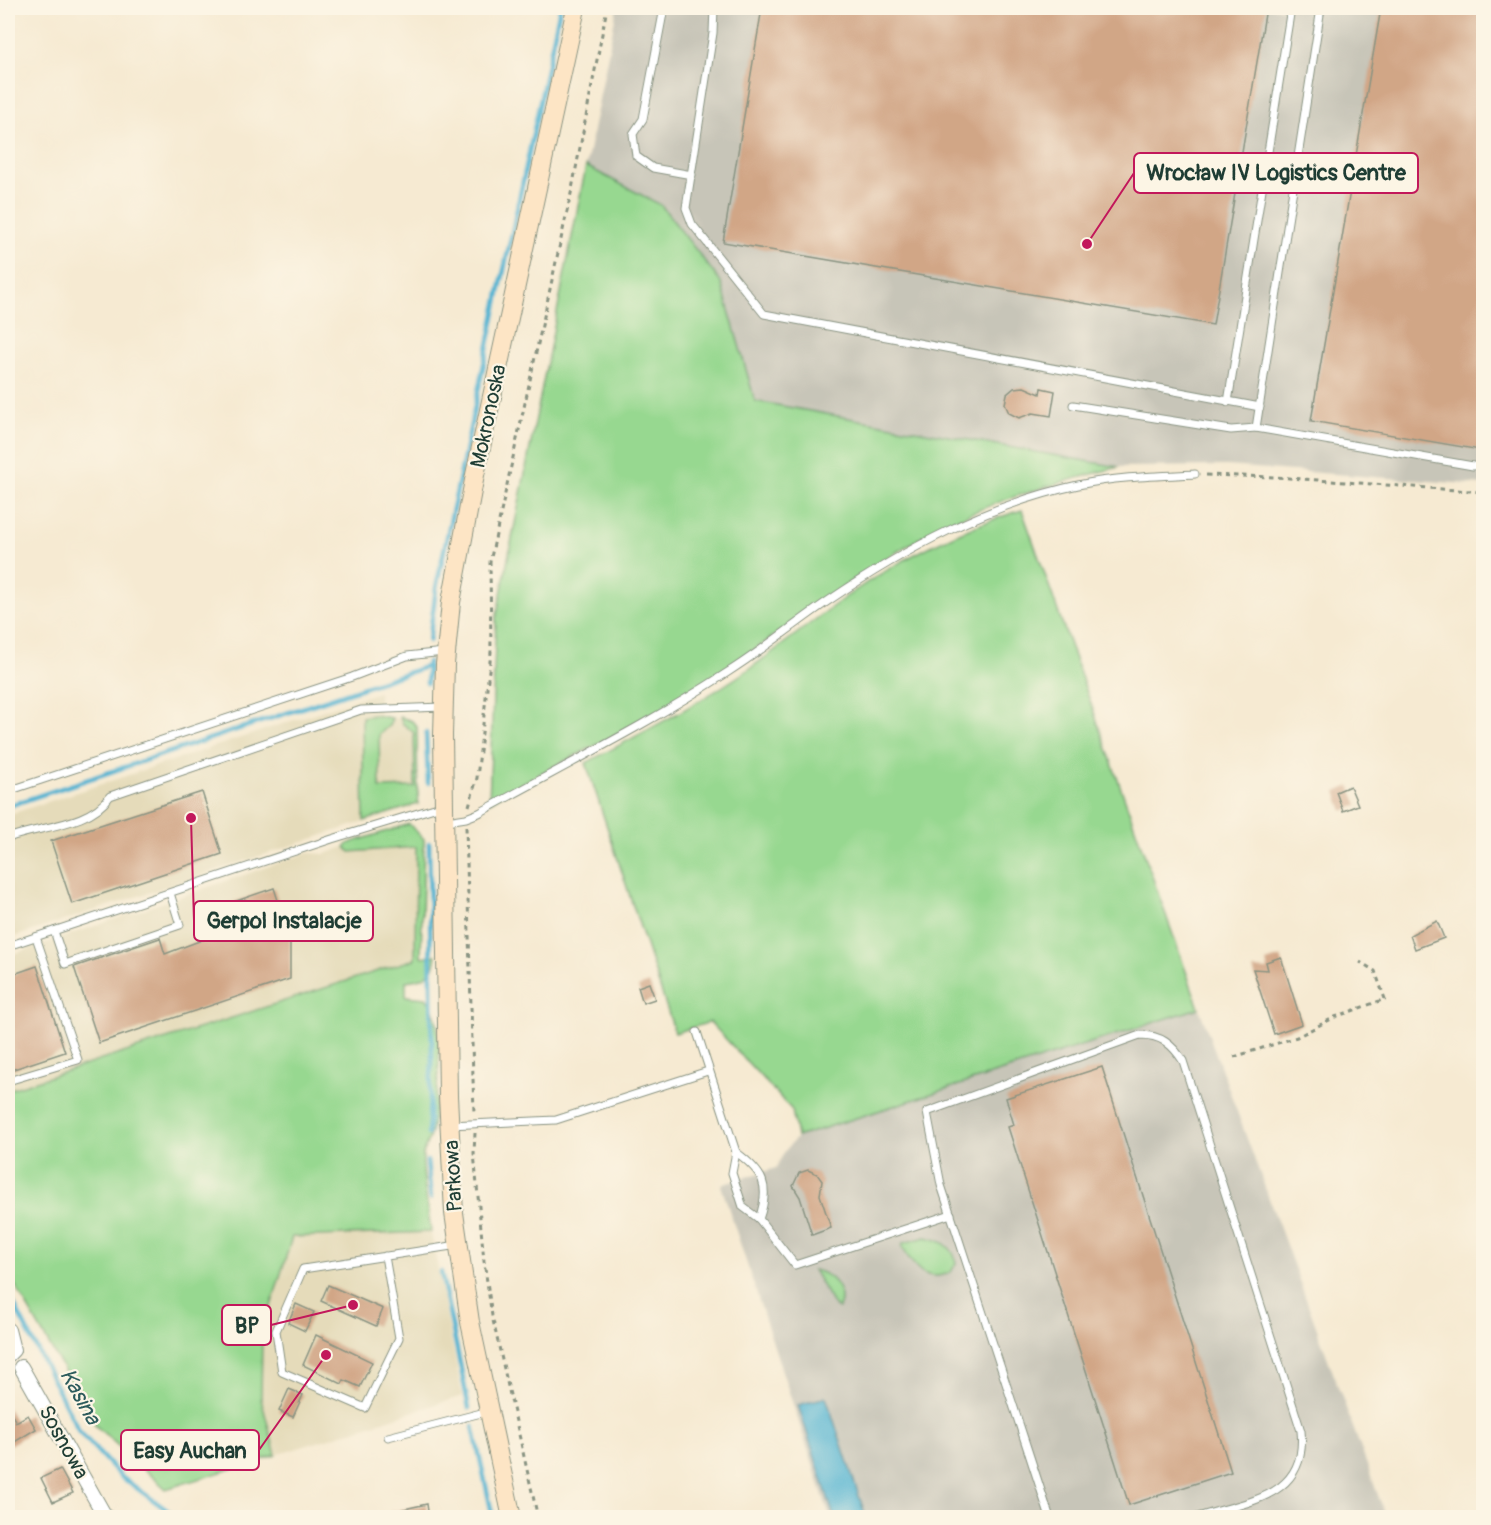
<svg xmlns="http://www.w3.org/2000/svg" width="1491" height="1525" font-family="Pangolin,sans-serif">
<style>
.built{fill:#e5dbba}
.industrial{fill:#c7c5b8}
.green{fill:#97d890;stroke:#5b8a62;stroke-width:1.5}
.water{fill:#53b4d2;stroke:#397883;stroke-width:1.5}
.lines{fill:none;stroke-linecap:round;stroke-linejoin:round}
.stream{stroke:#53b4d2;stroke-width:4.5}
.building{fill:#d1a686}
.service-casing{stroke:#8a9483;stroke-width:9}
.minor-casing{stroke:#8a9483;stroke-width:16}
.secondary-casing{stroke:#8a9483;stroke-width:20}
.path{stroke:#8a9483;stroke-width:3;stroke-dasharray:4.5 4.5;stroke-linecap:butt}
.service{stroke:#fff;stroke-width:7}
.minor{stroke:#fff;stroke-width:14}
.secondary{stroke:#fde5c5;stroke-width:18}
.labels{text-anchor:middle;stroke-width:4.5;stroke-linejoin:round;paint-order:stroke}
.street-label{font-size:21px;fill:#1f3d34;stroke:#fcf5e5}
.water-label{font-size:22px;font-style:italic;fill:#2c5b5c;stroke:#fcf5e5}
.leader{fill:none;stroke:#c2185b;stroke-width:2}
.callout-dot{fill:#c2185b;stroke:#fcf5e5;stroke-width:2}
.callout{fill:#fcf5e5;stroke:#c2185b;stroke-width:2}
.callout-label{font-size:22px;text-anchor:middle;font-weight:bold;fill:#1f3d34}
</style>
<rect width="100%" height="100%" fill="#fcf5e5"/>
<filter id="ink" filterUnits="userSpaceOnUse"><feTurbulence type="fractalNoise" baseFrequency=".0167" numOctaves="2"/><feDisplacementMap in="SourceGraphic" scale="12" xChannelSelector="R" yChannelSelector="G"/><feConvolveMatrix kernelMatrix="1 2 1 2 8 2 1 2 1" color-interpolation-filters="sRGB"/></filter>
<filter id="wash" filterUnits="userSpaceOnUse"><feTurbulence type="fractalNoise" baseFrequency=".008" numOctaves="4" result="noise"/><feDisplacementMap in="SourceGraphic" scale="24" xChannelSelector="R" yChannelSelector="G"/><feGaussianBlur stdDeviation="1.35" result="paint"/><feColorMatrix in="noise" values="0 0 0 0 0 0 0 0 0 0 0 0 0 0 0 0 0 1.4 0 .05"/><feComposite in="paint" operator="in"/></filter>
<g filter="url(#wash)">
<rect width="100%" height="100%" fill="#f6ead2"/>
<g class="built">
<polygon points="379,692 380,718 407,718 417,727 418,804 8,939 8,815"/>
<polygon points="345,847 351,852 416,847 415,959 8,1090 8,956 307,853 325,854"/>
<polygon points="431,1232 462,1396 276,1455 261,1399 262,1336 292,1237"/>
</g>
<g class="industrial">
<polygon points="617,8 1483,8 1483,485 1227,466 1119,467 754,401 721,282 661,205 586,166"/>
<polygon points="1199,1008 1386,1517 830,1517 721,1185 776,1168 785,1151 797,1137"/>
</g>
<g class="green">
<path d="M586,166L661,205L721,282L755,401L1119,467C1049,485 978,504 915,541C833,589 759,651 678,701C617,738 550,765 489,802L496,619Z"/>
<path d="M1022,510L1199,1008L797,1137L792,1110L710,1022L675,1033L586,763C642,733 699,704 752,667C784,644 815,619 847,596C901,558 959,529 1022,510Z"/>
<polygon points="374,715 392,718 389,726 379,734 380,788 415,787 414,733 402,723 400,717 412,721 417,727 418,804 364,821 362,717"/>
<path d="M409,824L424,839L421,957L436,955C434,976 424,979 406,981V996L426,998C448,1022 437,1096 432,1128C431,1137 425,1145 423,1154C421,1172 429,1213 431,1232L292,1237L262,1336L261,1399L276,1455L166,1489L96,1426L8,1273V1090L415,959L416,847L350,852L345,847L350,843Z"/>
<path d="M926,1237C941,1240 954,1246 956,1263L951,1272C926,1284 914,1268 902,1247L903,1243Z"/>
<path d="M813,1270C830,1272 847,1291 839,1308L834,1306Z"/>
</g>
<polygon class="water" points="826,1397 866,1517 834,1517 798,1405"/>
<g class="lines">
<g class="stream">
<polyline points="429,641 436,588 560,8"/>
<polyline points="427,683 428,666"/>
<polyline points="426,733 428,783"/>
<polyline points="8,806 428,666 428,662"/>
<polyline points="428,1134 432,1057 429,843"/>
<polyline points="427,1161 431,1198"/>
<polyline points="441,1272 469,1408"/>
<polyline points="8,1293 79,1431 120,1476 178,1518"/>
<polyline points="8,1369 9,1368"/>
<polyline points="473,1426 493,1518"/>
</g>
</g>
<g id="blocks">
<g class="building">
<polygon points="762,8 1266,8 1213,325 723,242"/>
<polygon points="1381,8 1484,8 1484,430 1480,450 1311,421"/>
<polygon points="1024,387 1040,394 1041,388 1055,391 1051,416 1033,413 1019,418 1009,413 1005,404 1007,394 1014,388"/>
<polygon points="1350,786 1358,805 1343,811 1336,792"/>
<polygon points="202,792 222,854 72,904 51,841"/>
<polygon points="274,888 290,937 290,979 99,1043 74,967 160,938 165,954 215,935 207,911"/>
<polygon points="1437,921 1444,938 1415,949 1410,935"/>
<polygon points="1281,957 1302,1024 1274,1034 1253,969 1268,970 1266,962"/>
<polygon points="37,966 65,1052 8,1071 8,976"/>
<polygon points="649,983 655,999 643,1003 638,987"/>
<polygon points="1102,1067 1231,1472 1129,1505 1008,1127 1014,1125 1006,1098"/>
<polygon points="808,1170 817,1174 822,1181 820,1195 831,1228 812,1235 800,1197 793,1186 799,1173"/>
<polygon points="328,1285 383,1309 376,1326 321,1301"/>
<polygon points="296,1304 314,1312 305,1331 288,1323"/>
<polygon points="316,1335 372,1362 360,1387 344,1380 342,1384 303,1365"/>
<polygon points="289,1389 303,1395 293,1417 279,1411"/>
<polygon points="8,1408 16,1422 28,1415 36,1429 8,1446"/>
<polygon points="60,1469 73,1493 53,1502 41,1478"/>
<polygon points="427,1504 429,1518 390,1518 390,1512"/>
</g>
</g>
</g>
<g filter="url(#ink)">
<use href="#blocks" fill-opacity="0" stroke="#8a9483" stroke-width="1.5"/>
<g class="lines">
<g class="service-casing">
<g id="service">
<polyline points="664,8 643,119 633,134 636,156 653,168 692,175"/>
<polyline points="714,8 713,33 686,208 692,224 764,314 1260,407"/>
<polyline points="1321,8 1256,428 1473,466"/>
<polyline points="1228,402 1291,8"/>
<polyline points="1073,405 1231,430 1256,428"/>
<polyline points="8,791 352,677 407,656 444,652"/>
<path d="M447,821L466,818L479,813C562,767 649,724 728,672C763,650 794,624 828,601C905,549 986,505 1078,485C1116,477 1155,476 1195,474"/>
<path d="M8,838C40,826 90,826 110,796L361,710L443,707"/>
<polyline points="54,931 65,964 180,925 170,893"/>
<polyline points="8,946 332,839 441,806"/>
<polyline points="697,1032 736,1152 732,1173 743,1207 759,1219 795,1265 951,1214"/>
<polyline points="8,1081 78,1060 36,937"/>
<polyline points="450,1125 556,1120 708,1071"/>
<path d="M736,1152C763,1172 771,1185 759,1219"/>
<polyline points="385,1256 399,1338 365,1408 282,1372 276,1331 303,1269 458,1245"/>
<polyline points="388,1437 489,1411"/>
<path d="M1050,1518L941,1185L927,1112L1140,1035C1161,1035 1172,1044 1183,1061L1301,1431C1308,1499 1245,1501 1195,1518"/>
</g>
</g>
<g class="minor-casing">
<g id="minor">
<polyline points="8,1330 13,1350 8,1355"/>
<polyline points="21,1367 106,1518"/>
</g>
</g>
<g class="secondary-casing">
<polyline id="secondary" points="512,1518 470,1322 454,1213 448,1096 443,735 445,664 451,602 475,475 576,8"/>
</g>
<g class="path">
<polyline points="1206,475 1275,477 1484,492"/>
<polyline points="469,806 477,778 491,652 490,562 572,189 607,8"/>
<polyline points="466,827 474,1114"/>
<polyline points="1234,1057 1297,1037 1335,1017 1385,999 1375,971 1360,962"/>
<polyline points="475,1133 474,1153 484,1261 492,1316 538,1518"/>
</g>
<use href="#service" class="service"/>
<use href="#minor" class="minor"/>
<use href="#secondary" class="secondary"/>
</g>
</g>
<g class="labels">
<g class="street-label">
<text transform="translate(488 416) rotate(-78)" y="7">Mokronoska</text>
<text transform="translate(453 1176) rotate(-93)" y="7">Parkowa</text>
<text transform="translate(64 1442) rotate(61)" y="7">Sosnowa</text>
</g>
<g class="water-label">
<text transform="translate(81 1396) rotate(61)" y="8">Kasina</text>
</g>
</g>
<path class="leader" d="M1087 244L1134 173M191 818L194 921M353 1305L271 1325M326 1355L259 1450"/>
<g class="callout-dot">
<circle cx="1087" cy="244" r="6"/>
<circle cx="191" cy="818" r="6"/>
<circle cx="353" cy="1305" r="6"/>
<circle cx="326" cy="1355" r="6"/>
</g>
<g class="callout">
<rect x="1134" y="153" width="284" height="40" rx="6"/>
<rect x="194" y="901" width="179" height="40" rx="6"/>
<rect x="222" y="1305" width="49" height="40" rx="6"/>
<rect x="121" y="1430" width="138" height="40" rx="6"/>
</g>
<g class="callout-label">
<text x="1276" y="180">Wrocław IV Logistics Centre</text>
<text x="284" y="928">Gerpol Instalacje</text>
<text x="247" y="1333">BP</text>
<text x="190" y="1458">Easy Auchan</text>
</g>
<rect width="1491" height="1525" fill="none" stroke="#fcf5e5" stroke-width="30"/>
</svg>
